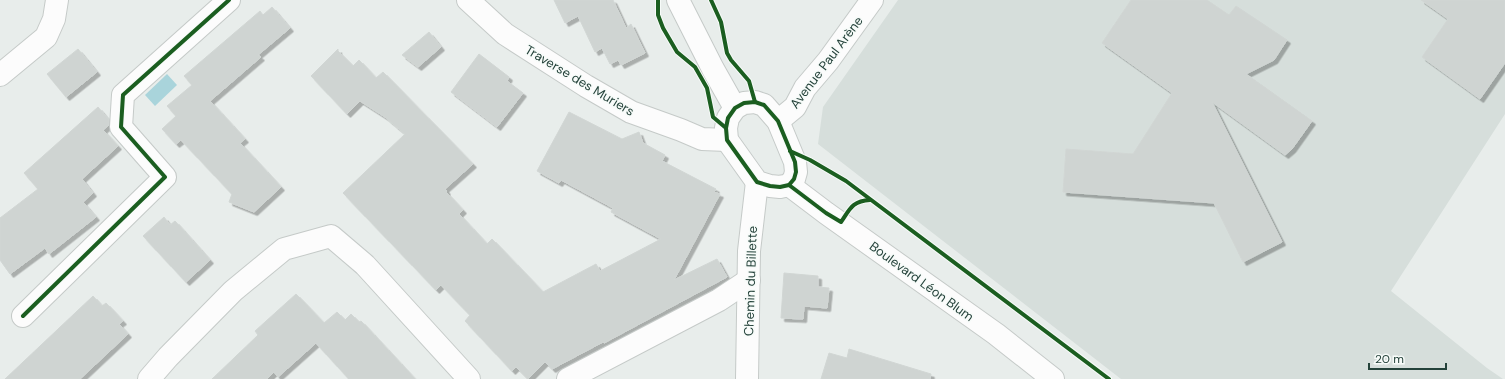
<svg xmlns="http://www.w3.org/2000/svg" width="1505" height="379" font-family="'DM Sans',sans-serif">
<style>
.built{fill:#d6dedb}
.water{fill:#a9d4db}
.building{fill:#cfd4d2;stroke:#d1d6d4;filter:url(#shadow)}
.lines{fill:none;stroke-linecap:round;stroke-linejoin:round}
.minor-casing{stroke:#c5cac8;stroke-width:24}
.minor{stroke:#fcfcfc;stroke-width:22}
.cycleway-casing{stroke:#f7fbf9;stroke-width:6}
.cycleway{stroke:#1b5e20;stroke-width:4}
.labels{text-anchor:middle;stroke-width:3;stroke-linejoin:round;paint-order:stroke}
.street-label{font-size:13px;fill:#24423a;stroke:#f7fbf9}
</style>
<defs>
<filter id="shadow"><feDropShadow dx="3.5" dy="3.5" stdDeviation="0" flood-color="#0004"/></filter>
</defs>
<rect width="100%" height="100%" fill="#e8edeb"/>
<polygon class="built" points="898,0 1505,0 1505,114 1391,291 1487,368 1503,379 1121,379 818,144 823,107"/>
<polygon class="water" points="167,74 177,85 155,106 145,95"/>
<g class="building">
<polygon points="554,0 613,0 626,28 631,24 645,53 621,65 618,60 610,64 602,48 595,52 578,16 565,23"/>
<polygon points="1131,0 1207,0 1229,15 1236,6 1287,40 1274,60 1246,74 1312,121 1292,149 1285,155 1212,102 1282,242 1243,262 1214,203 1063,192 1066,149 1133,154 1172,93 1102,43"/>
<polygon points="1421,0 1505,0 1505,63 1480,99 1422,57 1448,19"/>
<polygon points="272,7 290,28 258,55 261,57 210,101 245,139 240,143 281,187 254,212 229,202 232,194 181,140 176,144 162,129 176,116 167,106 192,85 184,76 260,11 263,15"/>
<polygon points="429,32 441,47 418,67 402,55"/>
<polygon points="78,49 97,72 66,97 47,74"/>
<polygon points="338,49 338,51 353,66 359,60 376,78 383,72 473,164 445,189 447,191 446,192 463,210 459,214 487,244 492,239 543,292 596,264 600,271 661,239 611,212 613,208 561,180 559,183 537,171 569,112 622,139 639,132 643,143 665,155 662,161 716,189 714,192 720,194 674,280 717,259 727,277 604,343 603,342 552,369 545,362 528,379 516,367 512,371 465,321 470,315 441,285 436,290 343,193 405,134 385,117 360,101 347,114 311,76"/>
<polygon points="479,54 509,77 507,81 523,93 497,127 451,92"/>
<polygon points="98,107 109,120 109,125 103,130 118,146 82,179 93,193 83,202 96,217 49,254 45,248 10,274 0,260 0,218 38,189 24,173"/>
<polygon points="164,217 170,225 175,221 210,260 186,282 143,236"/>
<polygon points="784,273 818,276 818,287 829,288 827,308 804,306 803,319 781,318"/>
<polygon points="296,294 324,323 337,312 345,320 351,314 359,322 361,321 415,379 349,379 316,343 278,377 274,372 267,379 212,379 258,335 255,331"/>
<polygon points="93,296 102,306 106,303 123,321 119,324 128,334 80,379 5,379"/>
<polygon points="849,349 931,374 930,379 821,379 829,353 847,358"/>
</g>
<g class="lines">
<g class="minor-casing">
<g id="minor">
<polyline points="468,0 505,34 586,86 631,112 681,130 702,139 727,140"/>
<polyline points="678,0 713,69 735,108"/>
<polyline points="0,75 46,37 54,19 57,0"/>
<polygon points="755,102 764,105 778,121 795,162 796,172 794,179 789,185 780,187 770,186 757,182 727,140 726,128 728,118 735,108 744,103"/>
<polyline points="778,121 795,107 805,88 828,61 872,0"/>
<polyline points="789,185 826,213 996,334 1053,379"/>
<polyline points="23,316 165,177 121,127 123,95 229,0"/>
<polyline points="149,379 168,357 233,291 284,249 331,236 365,265 469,379"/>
<polyline points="568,379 719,300 749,280"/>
<polyline points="747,379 749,251 757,182"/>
</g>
</g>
<use href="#minor" class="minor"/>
<g class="cycleway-casing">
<g id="cycleway">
<polyline points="658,0 658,15 663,28 677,52 695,67 707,88 713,117 726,128"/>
<polyline points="711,0 721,22 727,53 731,60 749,81 755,102"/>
<polygon points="755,102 764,105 778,121 795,162 796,172 794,179 789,185 780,187 770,186 757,182 727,140 726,128 728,118 735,108 744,103"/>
<polyline points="790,151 810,160 846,181 1109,379"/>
<path d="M789,185L826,213L841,222C850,209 852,201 870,200"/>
<polyline points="23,316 165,177 121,127 123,95 229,0"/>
</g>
</g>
<use href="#cycleway" class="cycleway"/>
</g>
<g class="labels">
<g class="street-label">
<text transform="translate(826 62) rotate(-53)" y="5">Avenue Paul Arène</text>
<text transform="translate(580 80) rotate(31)" y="5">Traverse des Muriers</text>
<text transform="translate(750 281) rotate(-88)" y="5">Chemin du Billette</text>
<text transform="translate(922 281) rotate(36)" y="5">Boulevard Léon Blum</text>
</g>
</g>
<path d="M1369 363v6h77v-6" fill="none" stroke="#24423a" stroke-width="2"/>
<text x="1375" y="363" font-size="12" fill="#24423a" stroke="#f7fbf9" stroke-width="3" paint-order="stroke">20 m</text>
</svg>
